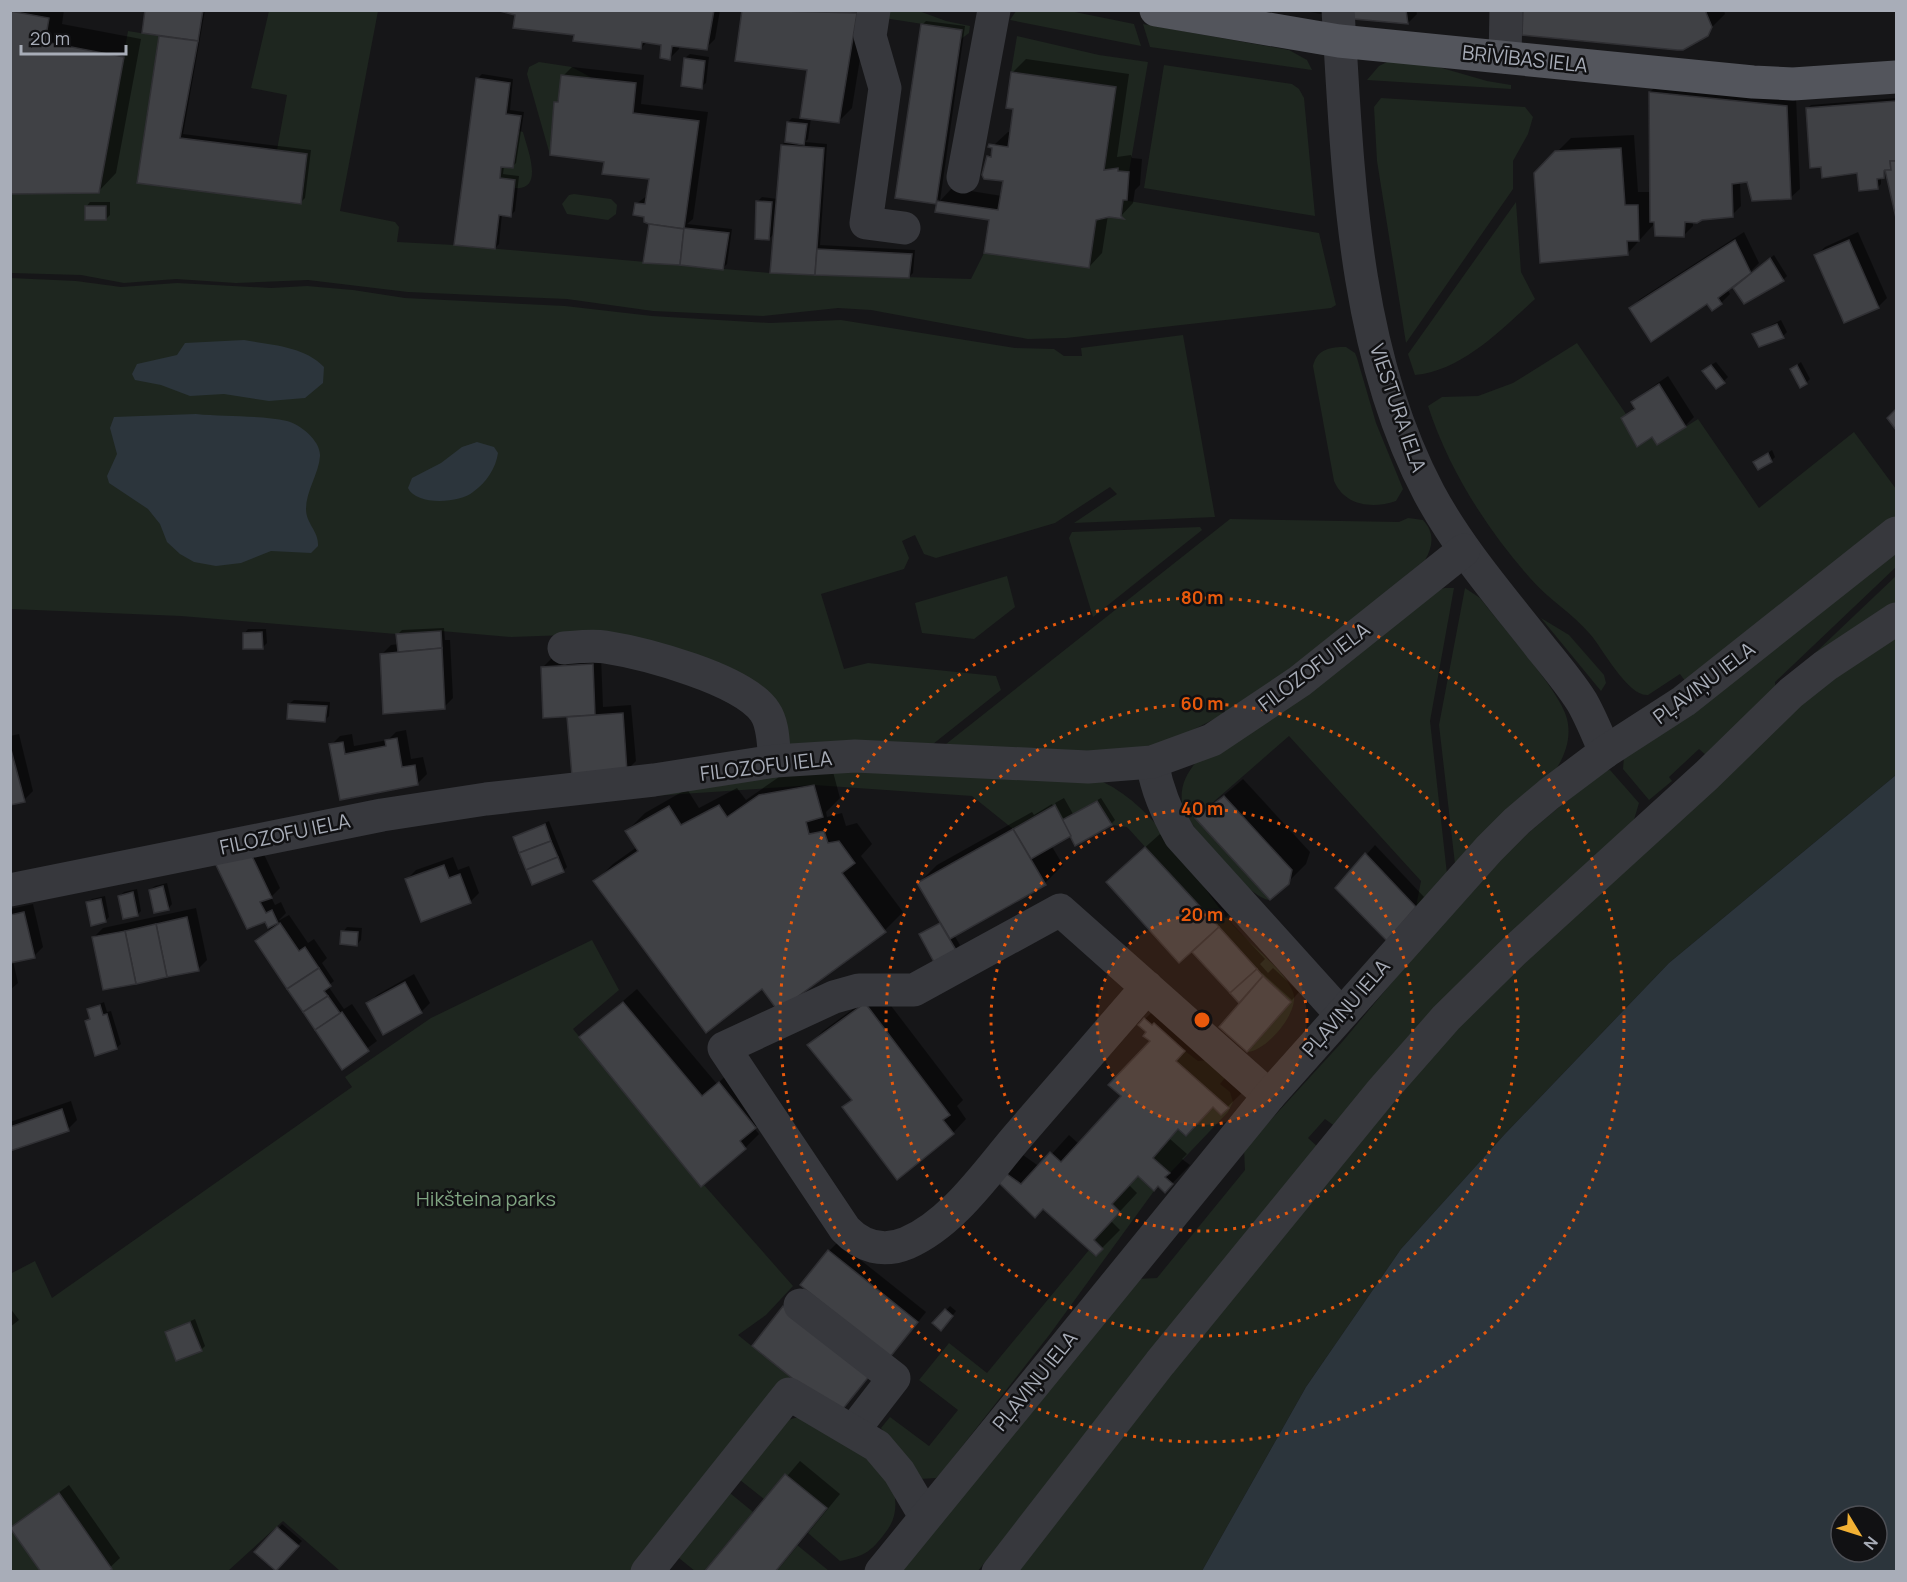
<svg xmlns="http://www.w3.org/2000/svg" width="1907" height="1582" font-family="Manrope,sans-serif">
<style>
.green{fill:#1e261f}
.water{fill:#2c353c;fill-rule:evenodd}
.shadow{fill:#0007}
.building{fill:#404145;stroke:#303034;stroke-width:1.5}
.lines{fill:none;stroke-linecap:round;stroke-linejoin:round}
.minor{stroke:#37383d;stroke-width:33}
.major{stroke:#53555c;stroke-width:33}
.ring{fill:none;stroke:#e8590c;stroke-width:3;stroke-dasharray:3 6}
.labels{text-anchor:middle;stroke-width:5;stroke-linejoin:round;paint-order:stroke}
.street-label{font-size:20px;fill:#a8adb8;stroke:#111113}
.park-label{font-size:20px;fill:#7fa381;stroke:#111113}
.centre{fill:#e8590c;stroke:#111113;stroke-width:3}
.ring-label{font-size:18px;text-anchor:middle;font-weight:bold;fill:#e8590c;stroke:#111113;stroke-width:5;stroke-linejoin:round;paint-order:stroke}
</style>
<rect width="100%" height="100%" fill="#161618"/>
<g class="green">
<polygon points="269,11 378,11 340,211 395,222 399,227 397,242 454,245 770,273 971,279 984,253 1089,268 1096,220 1109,217 1124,219 1121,216 1123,200 1319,233 1336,305 1331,308 1066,338 1028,339 871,310 838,308 763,316 653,311 567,299 408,292 308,280 236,283 176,279 124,283 81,275 11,273 10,194 98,193 128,31 159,36 137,183 301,203 307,154 277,150 287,95 251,88"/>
<polygon points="885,11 919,11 946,21 970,26 969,33 961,39 961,30 884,18"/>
<polygon points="1016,11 1070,11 1134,24 1141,46 1010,20"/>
<polygon points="1143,24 1289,50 1307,60 1312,70 1150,47"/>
<polygon points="1017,36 1099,55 1148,62 1129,172 1118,171 1117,168 1104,170 1116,87 1011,72"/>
<polygon points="1391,60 1428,64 1487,81 1511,85 1511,89 1367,80 1379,66"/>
<polygon points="539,62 572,67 592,78 561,76 558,102 554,102 550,155 527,74 529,67"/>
<polygon points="1164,65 1292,84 1299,89 1304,98 1315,216 1144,188"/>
<polygon points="1381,98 1525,107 1533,117 1528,134 1513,161 1513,189 1406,343 1377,161 1374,107"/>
<path d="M519,131L523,132C527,148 545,191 515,188V180L500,178L501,167L513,168Z"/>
<polygon points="574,194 611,199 617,205 616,214 608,220 567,214 562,204 569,195"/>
<path d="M1516,202L1521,272L1535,299C1502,329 1462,371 1415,375L1408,354Z"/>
<polygon points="11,278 76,281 121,287 177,283 271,288 307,286 353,290 405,298 565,306 652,316 770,323 841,320 1015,348 1054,349 1064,356 1082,356 1081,348 1183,335 1215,517 1074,523 1117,494 1110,487 1055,523 936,558 924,554 915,535 902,541 909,558 904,569 821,594 844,669 868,663 996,676 1001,690 928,748 795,749 785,742 781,730 596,634 511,637 441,631 396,634 181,616 11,609"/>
<path d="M1577,343L1626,414L1621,418L1637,446L1652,437L1657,445L1698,419L1759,508L1854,432L1896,489V524L1688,685L1680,674L1648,695C1628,697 1603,649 1590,634C1572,613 1548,599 1530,578C1486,528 1449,470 1428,406L1442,397L1478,396L1513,383Z"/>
<path d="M1346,347L1355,353L1357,358L1376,423L1403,489L1396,501C1372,509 1345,506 1334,481L1313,366C1317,349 1330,347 1346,347Z"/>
<path d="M1408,518L1423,520C1435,533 1433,546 1425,560C1336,632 1249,717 1138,752L941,748L1230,519L1399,522Z"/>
<polygon points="1200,527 1202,530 1093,617 1069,538 1072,532"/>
<polygon points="1896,546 1896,567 1775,682 1776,692 1708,757 1699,749 1669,777 1672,781 1649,800 1623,769 1624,757"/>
<polygon points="1007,576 1015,607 974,639 922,633 915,603"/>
<polygon points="1896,576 1896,603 1795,672"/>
<path d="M1445,588H1454L1430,721L1447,874L1416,907L1421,881L1289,736L1195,818L1270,900C1250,900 1185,824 1182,803C1180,786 1186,774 1197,761L1433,591Z"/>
<path d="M1465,588L1480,598C1500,624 1561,692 1567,719C1572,739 1564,759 1552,775L1455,864L1439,725Z"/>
<polygon points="1541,618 1569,635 1604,675 1606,683 1601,691"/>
<polygon points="1896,635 1896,775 1669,963 1504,1135 1401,1249 1306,1387 1202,1571 1009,1572 1441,1042 1821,683"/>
<path d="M838,768L1103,782C1158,808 1194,878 1232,924C1249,944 1284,969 1293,992C1301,1011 1266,1052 1247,1052L1291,1002L1263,976L1127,827L1112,825L1096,802L1062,820L1054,806L1013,829L972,796L814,785L549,803Z"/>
<polygon points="1610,770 1639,803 1633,823 1336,1127 1325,1119 1308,1138 1319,1148 1174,1324 978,1571 897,1572 1137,1279 1157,1278 1245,1170 1244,1149 1343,1041 1489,866 1602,771"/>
<polygon points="592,940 619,990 573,1029 701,1187 704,1185 793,1286 766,1315 738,1335 790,1377 633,1571 340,1571 283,1521 228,1571 11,1571 10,1274 35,1261 52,1298 352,1087 345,1077 431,1018"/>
<polygon points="1185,1051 1198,1061 1223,1059 1233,1068 1220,1084 1230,1092 1233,1102 1228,1112 1170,1173 1153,1158 1178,1129 1186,1136 1213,1107 1221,1115 1229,1108 1176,1061"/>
<polygon points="1138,1176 1154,1191 1050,1334 942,1472 936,1478 920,1479 881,1428 890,1417 929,1446 958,1410 919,1380 949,1343 987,1373 1089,1250 1096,1256 1103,1249 1094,1240 1120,1212 1112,1204"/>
<path d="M795,1418H806C826,1430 861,1447 877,1462C895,1479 902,1509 888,1529C872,1551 866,1556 840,1561L807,1532L827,1508L785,1474L764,1499L735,1476L784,1421Z"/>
<polygon points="725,1489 753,1512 704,1571 695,1571 674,1554"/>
<polygon points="797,1545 829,1571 775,1572"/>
</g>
<g class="water">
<path d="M244,340C271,345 304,346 324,367L323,383L305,398L269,401L224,394L190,396L161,385L135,380L132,374L137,364L177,355L185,343Z"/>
<path d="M196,414C224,417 261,415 287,421C300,424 321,441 320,456C319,473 306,491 306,509C306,524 319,531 318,546L311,553L271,551L241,563L216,566L194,562L180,554L167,542L160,524L148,509L109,483L107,476L117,454L110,428L114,417Z"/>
<path d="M477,442L494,447L498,453C496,468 486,483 473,492C460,503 416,506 408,488L412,478L441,463L462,447Z"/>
<path d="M1896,775V1571H1202L1306,1387L1401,1249L1504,1135L1669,963ZM1841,1516H1877V1552H1841Z"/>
</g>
<g class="shadow">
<polygon points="10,10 64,10 62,24 141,39 116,173 98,192 10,193"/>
<polygon points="147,10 205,10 183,134 311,150 305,198 301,202 139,182 161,34"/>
<polygon points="720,10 715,39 706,48 679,45 679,49 670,58 663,44 647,42 641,48 576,34 517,13 497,11"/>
<polygon points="743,10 868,10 852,108 839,121 811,118 808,139 805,142 827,144 820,245 915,250 913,273 909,277 772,272 775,232 769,239 758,201 762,197 778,199 782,145 786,141 788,122 792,118 802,119 809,68"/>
<polygon points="1299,10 1332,10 1327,15"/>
<polygon points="1355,10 1416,10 1417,14 1408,23"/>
<polygon points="1525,10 1724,10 1725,14 1701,38 1683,48 1522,33"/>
<polygon points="926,21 965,26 940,201 952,188 1002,196 1004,179 988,157 993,152 994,145 1008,132 1011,132 1015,107 1012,73 1026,59 1129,74 1117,157 1131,155 1132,158 1142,159 1140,185 1135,190 1133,203 1120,217 1108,215 1102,253 1089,267 990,218 937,211 939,199 936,202 922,25"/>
<polygon points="690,54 709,57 706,83 701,87 685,58"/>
<polygon points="572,67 644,75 641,104 708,112 693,219 687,224 732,229 727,264 723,268 651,224 636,204 648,195 650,178 606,160 555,103 560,98 563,76"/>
<polygon points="482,74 513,79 510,110 524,112 516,163 512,167 504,166 503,174 519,176 515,211 511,215 502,214 499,244 495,248 456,244 478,78"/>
<polygon points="1659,83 1796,97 1800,189 1790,198 1748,181 1740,181 1741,206 1732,215 1701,218 1693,221 1693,226 1684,235 1655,223 1627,254 1535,174 1571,138 1634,135 1638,192 1651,192 1650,92"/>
<polygon points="1896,98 1896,212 1887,173 1881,177 1881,184 1877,188 1859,171 1807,109 1811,105"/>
<polygon points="90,202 110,202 110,215 106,219 86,207"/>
<polygon points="1744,232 1759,263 1751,271 1752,273 1774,255 1787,276 1783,280 1743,278 1727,289 1730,294 1721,303 1631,308 1640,299"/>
<polygon points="1858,232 1887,298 1878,307 1816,256 1825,247"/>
<polygon points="1781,320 1787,332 1783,336 1754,334"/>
<polygon points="1716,362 1728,377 1724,381 1708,367"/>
<polygon points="1801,362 1810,379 1806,383 1792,369"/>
<polygon points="1668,376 1694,417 1685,426 1652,435 1623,418 1635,407 1633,403 1642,394"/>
<polygon points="1772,450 1775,457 1771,461 1755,462"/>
<polygon points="444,628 445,640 450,640 453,698 444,707 382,654 391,645 399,644 398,634 402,630"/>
<polygon points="248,629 266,629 267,643 263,647 244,634"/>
<polygon points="601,656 603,707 631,705 636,761 627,770 573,775 568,715 543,667 552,658"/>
<polygon points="294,700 330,702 329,716 325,720 289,704"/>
<polygon points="406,730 411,759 423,757 427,774 418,783 341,798 331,745 340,736 352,734 354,746 388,740 396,732"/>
<polygon points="19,734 33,791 24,800 10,804 10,736"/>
<polygon points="832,768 840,798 826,812 827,817 842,813 846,826 857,823 872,844 861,856 903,912 885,930 778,1009 762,987 595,882 613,864 637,847 627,831 645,813 687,789 699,808 737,788 746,800 779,777"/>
<polygon points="1243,779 1310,852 1306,864 1288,882 1197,818"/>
<polygon points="1064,798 1073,814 1101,798 1115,820 1111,824 1071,834 1051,845 1063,865 1045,883 954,935 960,945 956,949 921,934 942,922 919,883 937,865 1032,812 1034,815 1052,804 1067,832 1070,831 1055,803"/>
<polygon points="549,821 567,867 563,871 514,837"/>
<polygon points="1160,834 1231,913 1226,917 1265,959 1260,964 1268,973 1273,968 1299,992 1292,1000 1262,973 1262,977 1290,1003 1241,1003 1121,869"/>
<polygon points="1375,845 1424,897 1395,930 1337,888"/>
<polygon points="260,846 280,888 271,897 275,905 281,902 286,913 278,921 289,915 308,943 314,939 327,958 322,963 334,981 328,986 344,1009 352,1004 377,1041 342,1067 257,941 276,923 265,920 217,863"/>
<polygon points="453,857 458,870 469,866 479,893 470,902 407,879 416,870"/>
<polygon points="167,883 172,904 168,909 150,890 155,886"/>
<polygon points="137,889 141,911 137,915 120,896 124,892"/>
<polygon points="105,896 109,917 105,921 87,903 92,899"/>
<polygon points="33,904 43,947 34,956 13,961 18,983 10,990 10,909"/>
<polygon points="196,908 207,960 198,969 94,937 103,928"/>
<polygon points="347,927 362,928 361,940 357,944 343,932"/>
<polygon points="414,974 430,1003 421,1012 368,1004 377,995"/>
<polygon points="637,989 717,1084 733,1069 769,1114 754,1128 759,1134 745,1148 581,1037"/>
<polygon points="879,990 963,1100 957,1106 966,1119 953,1133 844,1108 853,1099 809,1045 823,1031"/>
<polygon points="1163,1001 1246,1089 1221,1113 1214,1106 1186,1134 1179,1128 1170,1139 1187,1154 1182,1159 1190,1165 1165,1191 1139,1175 1129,1185 1137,1193 1111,1221 1120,1230 1096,1254 1043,1207 998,1180 1023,1155 1040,1167 1069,1135 1079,1144 1123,1096 1152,1041 1145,1019"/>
<polygon points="104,1002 107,1012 111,1011 121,1044 116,1048 86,1022 91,1017 88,1009"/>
<polygon points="71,1101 77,1120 68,1129 10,1149 10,1122"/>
<polygon points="838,1242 926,1312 899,1346 829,1251"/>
<polygon points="797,1293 883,1360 838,1413 784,1307"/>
<polygon points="950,1306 956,1311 945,1325 934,1323"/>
<polygon points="10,1308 19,1320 10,1327"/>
<polygon points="195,1319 205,1346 201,1350 167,1332"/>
<polygon points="800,1461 840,1494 776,1572 706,1572"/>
<polygon points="69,1485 120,1558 105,1572 12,1527"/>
<polygon points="282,1524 302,1541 275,1569 256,1552"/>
</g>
<g class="building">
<polygon points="145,10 203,10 198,41 142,33"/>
<polygon points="496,10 714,10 707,50 672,46 670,60 660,58 661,45 642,42 641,49 573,41 574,35 513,28 515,15"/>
<polygon points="742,10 857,13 839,123 800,118 807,70 735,61"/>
<polygon points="1353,10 1406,10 1408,24 1354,19"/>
<polygon points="1523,10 1705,10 1712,27 1708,36 1683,50 1677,50 1522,35"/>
<polygon points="10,11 49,18 45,42 124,57 99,193 10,194"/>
<polygon points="921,24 962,30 936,204 895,198"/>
<polygon points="159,36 198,41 180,138 307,154 301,204 137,183"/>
<polygon points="684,58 705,61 702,89 681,86"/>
<polygon points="1011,72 1116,87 1104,170 1118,168 1118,171 1129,172 1127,200 1123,200 1121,216 1124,219 1109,217 1096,220 1089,268 984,253 989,220 935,212 937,201 998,210 1003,181 984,179 982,175 987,156 991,157 992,148 988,147 989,144 1008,147 1013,109 1006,108"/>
<polygon points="561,75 636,83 633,113 699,121 684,229 649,224 644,222 644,217 633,215 635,203 645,204 649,179 602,174 604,162 550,155 554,102 558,102"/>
<polygon points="476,78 510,83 506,114 521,116 513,168 501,167 500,178 515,180 511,217 499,215 495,249 454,245"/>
<polygon points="1649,92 1787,106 1791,199 1752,201 1747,182 1732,184 1733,217 1702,220 1697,223 1685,222 1684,237 1655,236 1654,222 1650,222"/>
<polygon points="1896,101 1896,161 1890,161 1891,170 1884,171 1884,178 1877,179 1878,189 1859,191 1857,173 1822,178 1821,167 1810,168 1806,108"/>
<polygon points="787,122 807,124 804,145 785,142"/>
<polygon points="781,145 824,148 815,275 770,273"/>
<polygon points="1621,148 1625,205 1638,205 1639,241 1627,241 1628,255 1540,263 1534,173 1555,151"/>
<polygon points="1890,161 1896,161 1896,218 1885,170 1891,170"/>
<polygon points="756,201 772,202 769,240 755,239"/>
<rect x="85" y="206" width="21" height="14"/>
<polygon points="649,224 684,229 680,265 643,263"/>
<polygon points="684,228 729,233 723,270 680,265"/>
<polygon points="1735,240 1751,273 1718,298 1722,304 1712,311 1707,304 1651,342 1629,308"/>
<polygon points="1849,240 1879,308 1844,323 1814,255"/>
<polygon points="817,249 912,254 909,278 815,275"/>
<polygon points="1770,258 1784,281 1744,304 1733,288"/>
<polygon points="1777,324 1784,338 1759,347 1752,334"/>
<polygon points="1711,365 1725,383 1716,389 1702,371"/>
<polygon points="1797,365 1807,384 1800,388 1790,369"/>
<polygon points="1659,384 1686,427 1657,445 1652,437 1637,447 1621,418 1635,409 1631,402"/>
<polygon points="1896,409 1896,430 1887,418"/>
<polygon points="1768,453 1772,462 1758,470 1753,462"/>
<polygon points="441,631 442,648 398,652 396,634"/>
<polygon points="262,632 263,649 243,649 243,633"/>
<polygon points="442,648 445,709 383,714 380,654"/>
<polygon points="593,664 595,715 543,718 541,667"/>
<polygon points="288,704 327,706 325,722 287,719"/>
<polygon points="623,713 627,772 572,776 567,717"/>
<polygon points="397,738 402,767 415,765 418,785 340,800 329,744 343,742 345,754 386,746 385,740"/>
<polygon points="10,746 25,802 10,805"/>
<polygon points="814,785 823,817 806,822 809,834 824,831 828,843 839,841 855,863 842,873 886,932 778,1011 762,989 706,1033 593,881 638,851 625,831 669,806 681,825 719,805 727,817 759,795"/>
<polygon points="1224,796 1292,870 1289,884 1270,900 1195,818"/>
<polygon points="1097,801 1112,825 1075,846 1062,820"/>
<polygon points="1055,805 1071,836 1031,859 1013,829"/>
<polygon points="545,824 551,841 519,853 513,837"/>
<polygon points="1013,829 1046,885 950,939 917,883"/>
<polygon points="551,841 558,857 526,870 519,853"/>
<polygon points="1145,847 1219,927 1179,963 1106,882"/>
<polygon points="1365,853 1416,907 1387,941 1335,888"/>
<polygon points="251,854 272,898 260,902 266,913 272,910 278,923 268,928 265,922 247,929 215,863"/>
<polygon points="558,857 564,872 532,885 526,870"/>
<polygon points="444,865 449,878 460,874 471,903 421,922 405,879"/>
<polygon points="163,886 169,910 154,913 149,890"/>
<polygon points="133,892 138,916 123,919 118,896"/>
<polygon points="101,899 106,922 91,926 86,902"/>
<polygon points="24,912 35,958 10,963 10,915"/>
<polygon points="187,917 199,971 167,977 156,924"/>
<polygon points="280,923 299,951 305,947 319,968 287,989 255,941"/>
<polygon points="940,923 956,950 934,962 919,934"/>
<polygon points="156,924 167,977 136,984 125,931"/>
<polygon points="1219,927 1257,969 1230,993 1192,952"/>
<polygon points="125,931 136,984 103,990 92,937"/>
<polygon points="341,931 358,932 357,946 340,944"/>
<polygon points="319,968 331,986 324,991 328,996 303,1012 287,989"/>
<polygon points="1257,969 1263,976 1239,1003 1230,993"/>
<polygon points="1263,976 1291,1002 1247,1052 1219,1027"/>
<polygon points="405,982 422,1013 383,1035 366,1003"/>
<polygon points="328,996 340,1013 315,1030 303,1012"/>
<polygon points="623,1002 702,1096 719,1082 756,1128 740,1141 746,1149 701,1187 579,1037"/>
<polygon points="865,1003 950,1115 943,1120 954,1134 897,1180 842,1107 852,1100 807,1045"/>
<polygon points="100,1005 103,1015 107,1014 117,1049 95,1056 85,1021 90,1019 87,1009"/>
<polygon points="342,1012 369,1051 342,1070 315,1030"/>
<polygon points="1144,1018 1152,1025 1154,1023 1185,1051 1176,1061 1229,1108 1221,1115 1213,1107 1186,1136 1178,1129 1153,1158 1170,1173 1165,1177 1173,1184 1165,1193 1158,1186 1154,1191 1138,1176 1112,1204 1120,1212 1094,1240 1103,1249 1096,1256 1043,1209 1035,1218 996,1180 1004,1172 1021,1184 1050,1152 1061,1162 1121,1096 1108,1085 1150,1041 1143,1036 1146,1032 1138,1025"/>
<polygon points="62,1109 69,1131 10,1151 10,1127"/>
<polygon points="828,1250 918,1322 890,1357 800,1285"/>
<polygon points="783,1306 871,1374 838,1415 752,1346"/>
<polygon points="945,1309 953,1316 941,1331 932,1323"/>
<polygon points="190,1322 202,1351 176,1361 165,1332"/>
<polygon points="785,1474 827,1508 775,1572 704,1572"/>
<polygon points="59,1493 112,1569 108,1572 41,1572 10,1528"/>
<polygon points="277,1527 299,1546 276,1571 254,1552"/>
</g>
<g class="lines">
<g class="minor">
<polyline points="874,10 870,36 885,88 866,223 904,228"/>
<path d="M1338,10C1348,171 1352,348 1429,493C1459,549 1502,598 1541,648C1555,665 1570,683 1582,702C1591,718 1598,735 1605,752"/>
<polyline points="1505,57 1506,10"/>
<polyline points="963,177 994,10"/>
<path d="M564,648C577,647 592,645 605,647C643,653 744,679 765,712C774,725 773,745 775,761"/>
<path d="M1152,762C1157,790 1166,811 1180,836L1340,1013"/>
<polyline points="10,890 382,815 486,799 654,780 775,761 855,756 1088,767 1152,762 1212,740 1300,681 1464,550"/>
<path d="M1147,987C1104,1037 1061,1086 1018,1136C987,1172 953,1223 907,1243C883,1253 862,1247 845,1229L724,1048L834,997L859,990H914L1060,910L1269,1096"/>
<polyline points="800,1305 894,1378 853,1431"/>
<polyline points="647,1572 789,1394 877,1446 899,1472 925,1516"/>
<polyline points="881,1572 1269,1096 1489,849 1517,821 1549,794 1605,752 1684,701 1896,533"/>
<polyline points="998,1572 1160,1363 1381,1092 1446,1018 1514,951 1707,775 1791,693 1825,666 1896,619"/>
</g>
<polyline class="major" points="1156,10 1339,41 1753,82 1793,84 1896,77"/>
</g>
<circle cx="1202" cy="1020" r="105" fill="#e8590c" fill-opacity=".12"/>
<g class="ring">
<circle cx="1202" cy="1020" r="105"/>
<circle cx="1202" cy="1020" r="211"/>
<circle cx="1202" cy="1020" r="316"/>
<circle cx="1202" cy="1020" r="422"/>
</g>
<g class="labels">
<g class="street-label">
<text transform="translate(1525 59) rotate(6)" y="7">BRĪVĪBAS IELA</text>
<text transform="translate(1398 408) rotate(71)" y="7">VIESTURA IELA</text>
<text transform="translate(1314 667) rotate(-37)" y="7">FILOZOFU IELA</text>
<text transform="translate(1704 683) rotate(-37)" y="7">PĻAVIŅU IELA</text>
<text transform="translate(766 766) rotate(-7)" y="7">FILOZOFU IELA</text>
<text transform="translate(285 834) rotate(-12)" y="7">FILOZOFU IELA</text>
<text transform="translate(1346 1008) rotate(-49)" y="7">PĻAVIŅU IELA</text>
<text transform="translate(1035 1381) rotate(-51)" y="7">PĻAVIŅU IELA</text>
</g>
<g class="park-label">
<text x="486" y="1206">Hikšteina parks</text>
</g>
</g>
<circle cx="1202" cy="1020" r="9" class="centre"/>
<g class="ring-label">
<text x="1202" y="604">80 m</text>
<text x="1202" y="710">60 m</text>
<text x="1202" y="815">40 m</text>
<text x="1202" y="921">20 m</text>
</g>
<rect width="1907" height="1582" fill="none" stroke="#a8adb8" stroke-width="24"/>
<g transform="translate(1859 1534) rotate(128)"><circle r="28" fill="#111113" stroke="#4d4f55" stroke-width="1.5"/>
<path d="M0-4.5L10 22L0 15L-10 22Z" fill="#f2b134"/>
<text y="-9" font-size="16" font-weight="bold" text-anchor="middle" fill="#a8adb8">N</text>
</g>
<path d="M21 45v9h105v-9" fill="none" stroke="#a8adb8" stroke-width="3"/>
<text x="30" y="45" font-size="18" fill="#a8adb8" stroke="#111113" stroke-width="4.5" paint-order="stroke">20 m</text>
</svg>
